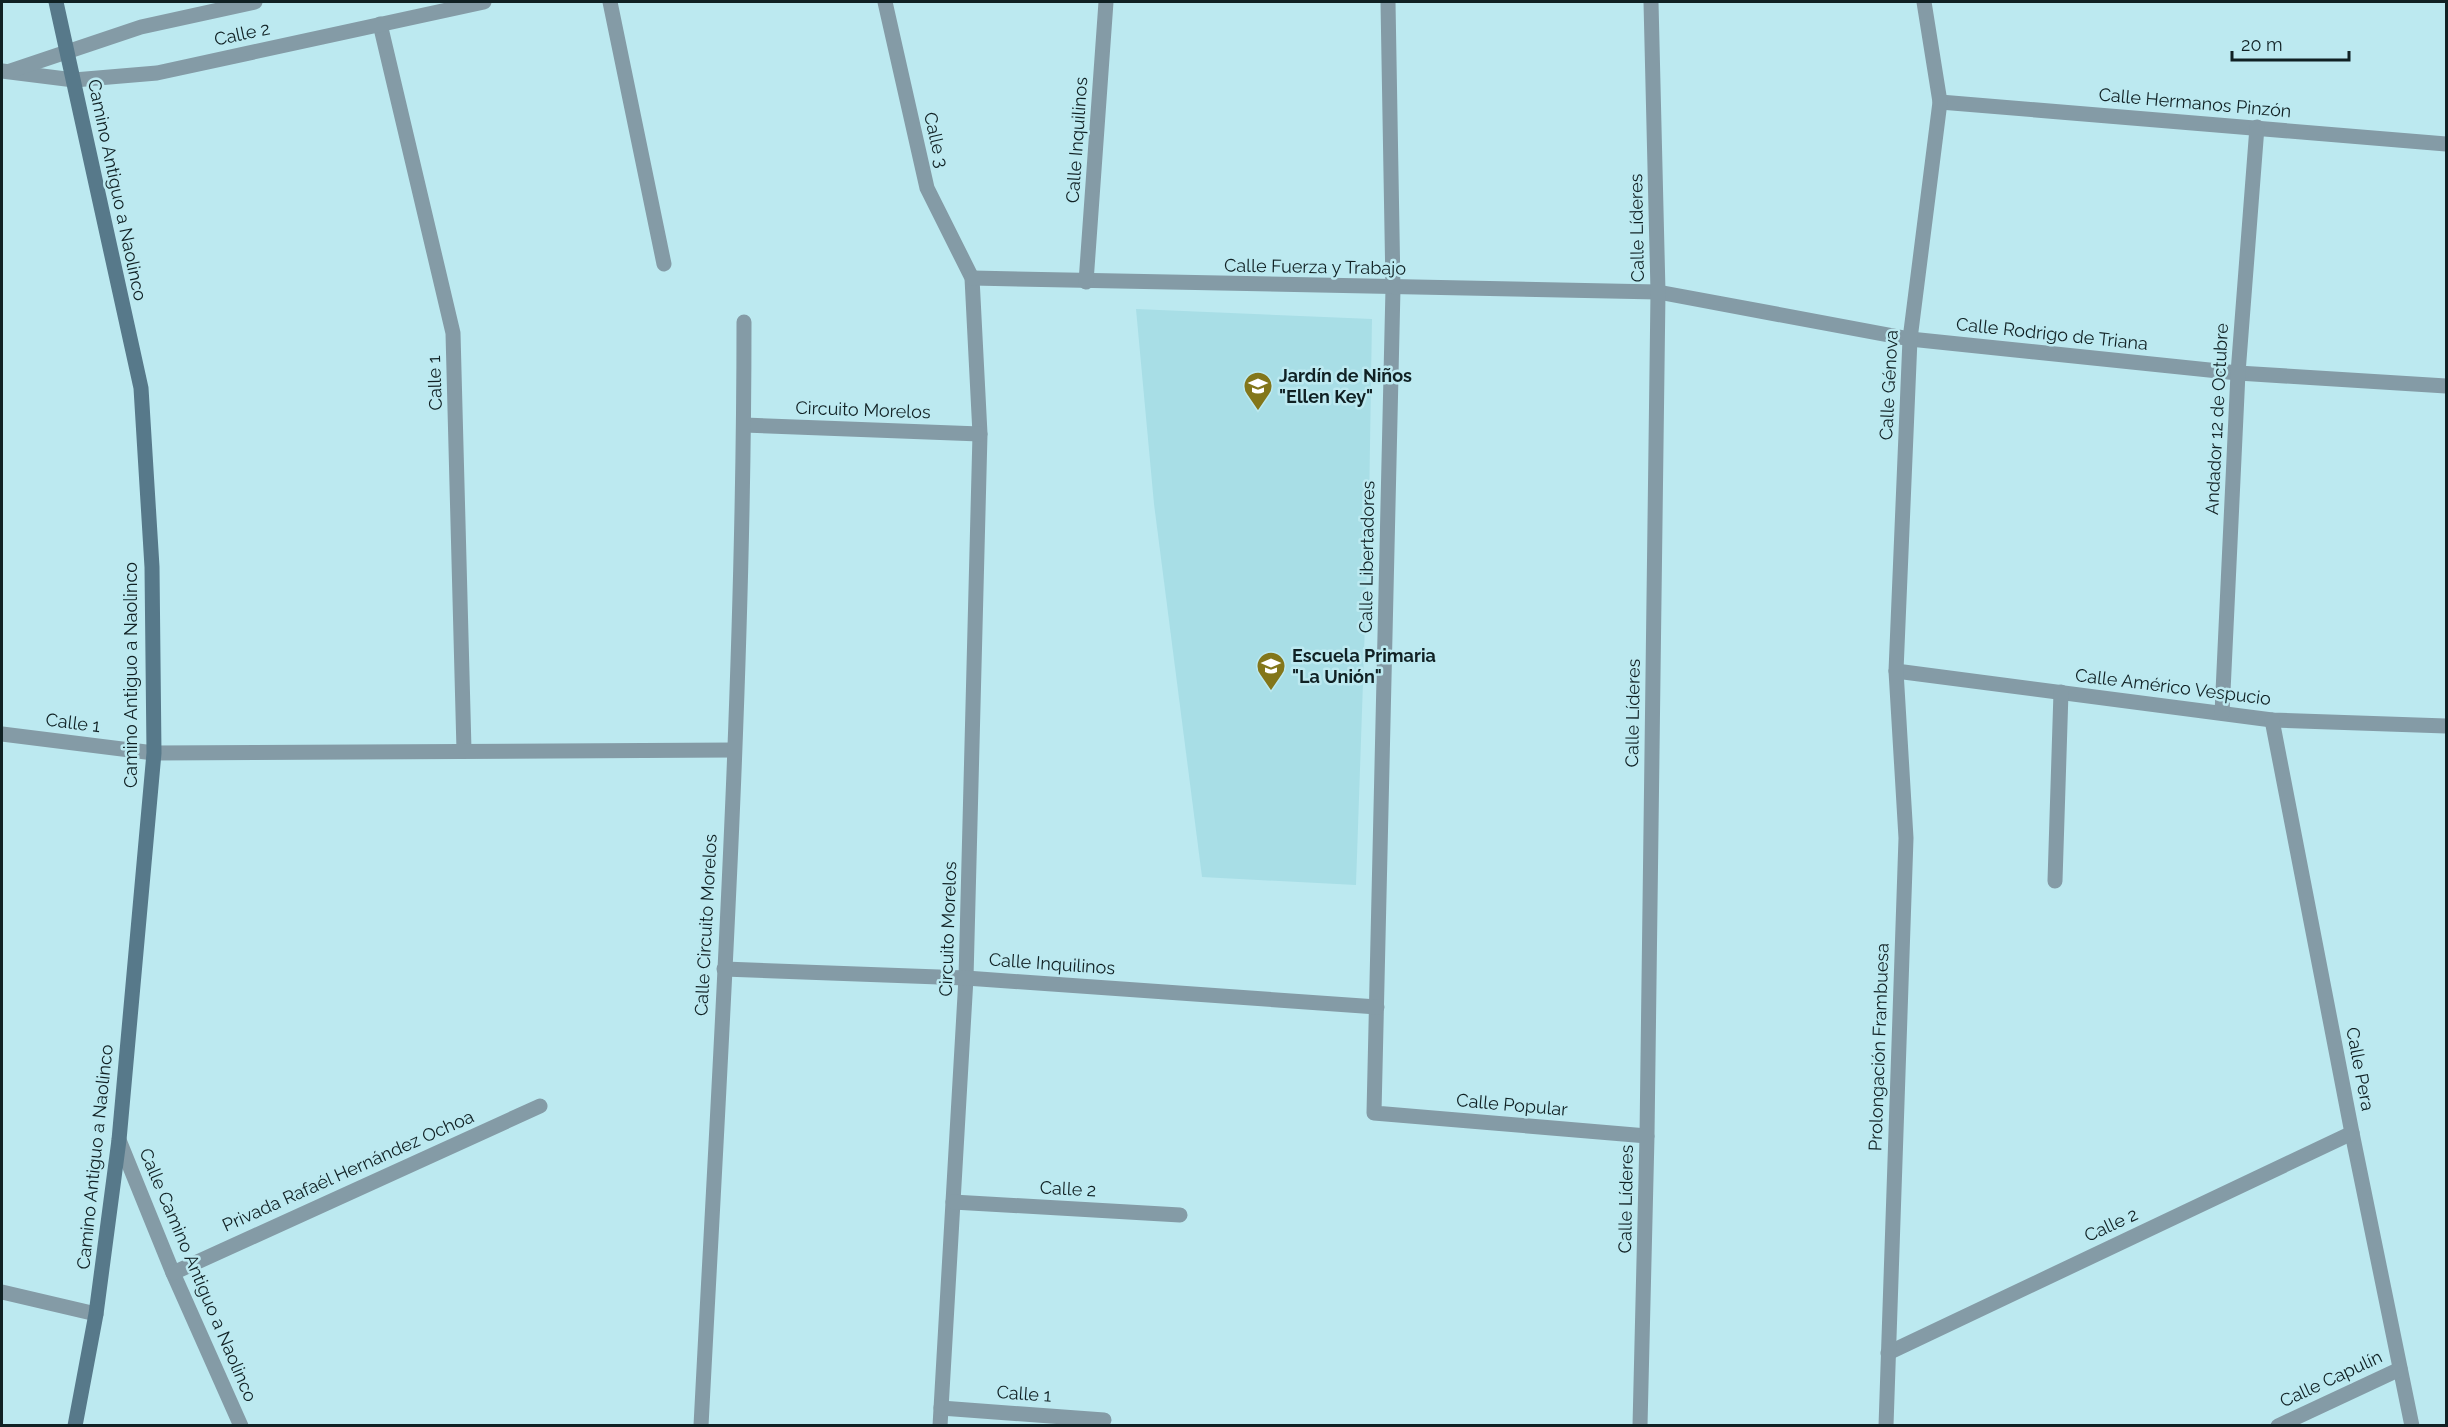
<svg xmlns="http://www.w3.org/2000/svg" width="2448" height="1427" font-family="Raleway,sans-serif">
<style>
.built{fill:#a8dee6}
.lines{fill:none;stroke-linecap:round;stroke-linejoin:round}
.street{stroke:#849ba6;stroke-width:15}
.secondary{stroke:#57798a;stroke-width:15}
.labels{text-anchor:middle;stroke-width:5;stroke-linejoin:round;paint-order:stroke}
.street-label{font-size:18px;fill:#102124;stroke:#bce9f0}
.poi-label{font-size:18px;font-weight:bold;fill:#102124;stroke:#bce9f0;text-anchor:start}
</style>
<rect width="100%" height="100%" fill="#bce9f0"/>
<polygon class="built" points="1136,309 1372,319 1369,508 1356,885 1202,877 1154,504"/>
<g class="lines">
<g class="street">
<polyline points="610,2 664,264"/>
<polyline points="885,2 927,188 972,278 980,434 966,978 940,1426"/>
<polyline points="1388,2 1393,288 1374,1113 1647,1136"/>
<polyline points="380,24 453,333 464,750"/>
<polyline points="2,71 74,80 157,73 484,2"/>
<polyline points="10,71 141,27 255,2"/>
<polyline points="1940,102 2446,144"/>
<polyline points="972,278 1658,292 1910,339 2238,373 2446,386"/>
<polyline points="1086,282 1106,2"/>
<polyline points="744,425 980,434"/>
<polyline points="1896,671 2272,720 2446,726"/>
<polyline points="2222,713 2238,373 2257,127"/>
<polyline points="2272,720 2352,1133 2412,1426"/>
<polyline points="2,734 154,753 734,750"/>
<polyline points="2055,881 2061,692"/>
<polyline points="724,969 966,978 1377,1007"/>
<polyline points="119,1140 173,1273 241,1426"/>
<polyline points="953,1202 1180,1215"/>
<polyline points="173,1273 540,1106"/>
<polyline points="2,1292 96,1314"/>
<polyline points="1888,1353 2352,1133"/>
<polyline points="941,1408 1104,1420"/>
<path d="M701,1426C720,1058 744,690 744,322"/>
<polyline points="1640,1426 1647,1136 1658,292 1651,2"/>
<polyline points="1886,1426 1906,838 1896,671 1910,339 1940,102 1924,2"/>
<polyline points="2278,1426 2400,1369"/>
</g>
<polyline class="secondary" points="56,2 141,388 152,567 154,753 119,1140 96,1314 75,1426"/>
</g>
<defs>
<g id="school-pin" transform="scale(1.5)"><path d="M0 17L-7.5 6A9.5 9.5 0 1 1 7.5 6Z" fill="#83761a" stroke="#bce9f0"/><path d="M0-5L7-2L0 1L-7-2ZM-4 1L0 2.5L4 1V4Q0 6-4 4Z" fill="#fff"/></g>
</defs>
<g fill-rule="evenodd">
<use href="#school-pin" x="1258" y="386"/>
<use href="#school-pin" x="1271" y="666"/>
</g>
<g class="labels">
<g class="street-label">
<text transform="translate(242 34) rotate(-12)" y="6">Calle 2</text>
<text transform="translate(2195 103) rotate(5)" y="6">Calle Hermanos Pinzón</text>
<text transform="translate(936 140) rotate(77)" y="6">Calle 3</text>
<text transform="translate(1077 140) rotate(-86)" y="6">Calle Inquilinos</text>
<text transform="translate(117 190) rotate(78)" y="6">Camino Antiguo a Naolinco</text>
<text transform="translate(1637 228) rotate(-91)" y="6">Calle Líderes</text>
<text transform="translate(1315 267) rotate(1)" y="6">Calle Fuerza y Trabajo</text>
<text transform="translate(2052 334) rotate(6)" y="6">Calle Rodrigo de Triana</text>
<text transform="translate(435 383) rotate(-92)" y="6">Calle 1</text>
<text transform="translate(1889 385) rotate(-87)" y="6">Calle Génova</text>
<text transform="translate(863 410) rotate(2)" y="6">Circuito Morelos</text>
<text transform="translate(2217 419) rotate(-87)" y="6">Andador 12 de Octubre</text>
<text transform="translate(1367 557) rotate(-89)" y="6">Calle Libertadores</text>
<text transform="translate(131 675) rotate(-90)" y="6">Camino Antiguo a Naolinco</text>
<text transform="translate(2173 687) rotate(7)" y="6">Calle Américo Vespucio</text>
<text transform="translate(1633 713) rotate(-89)" y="6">Calle Líderes</text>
<text transform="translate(73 723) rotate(7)" y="6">Calle 1</text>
<text transform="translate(706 925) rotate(-87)" y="6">Calle Circuito Morelos</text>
<text transform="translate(948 929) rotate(-88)" y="6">Circuito Morelos</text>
<text transform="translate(1052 964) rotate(4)" y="6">Calle Inquilinos</text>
<text transform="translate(1879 1047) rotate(-88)" y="6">Prolongación Frambuesa</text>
<text transform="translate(2360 1069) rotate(79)" y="6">Calle Pera</text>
<text transform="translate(1512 1105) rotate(5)" y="6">Calle Popular</text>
<text transform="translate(95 1157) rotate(-84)" y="6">Camino Antiguo a Naolinco</text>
<text transform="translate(348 1171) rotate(-24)" y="6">Privada Rafaél Hernández Ochoa</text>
<text transform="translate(1068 1189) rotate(3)" y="6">Calle 2</text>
<text transform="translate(1626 1199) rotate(-89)" y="6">Calle Líderes</text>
<text transform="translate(2111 1225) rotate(-25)" y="6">Calle 2</text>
<text transform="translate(198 1275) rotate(67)" y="6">Calle Camino Antiguo a Naolinco</text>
<text transform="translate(2331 1379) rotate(-25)" y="6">Calle Capulín</text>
<text transform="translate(1024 1394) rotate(4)" y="6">Calle 1</text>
</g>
<g class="poi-label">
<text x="1279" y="382">Jardín de Niños<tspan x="1279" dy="21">"Ellen Key"</tspan></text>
<text x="1292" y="662">Escuela Primaria<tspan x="1292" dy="21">"La Unión"</tspan></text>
</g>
</g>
<rect width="2448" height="1427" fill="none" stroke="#102124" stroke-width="6"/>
<path d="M2232 51v9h117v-9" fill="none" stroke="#102124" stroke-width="3"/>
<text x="2241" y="51" font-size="18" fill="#102124" stroke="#bce9f0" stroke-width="4.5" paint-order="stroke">20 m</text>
</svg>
